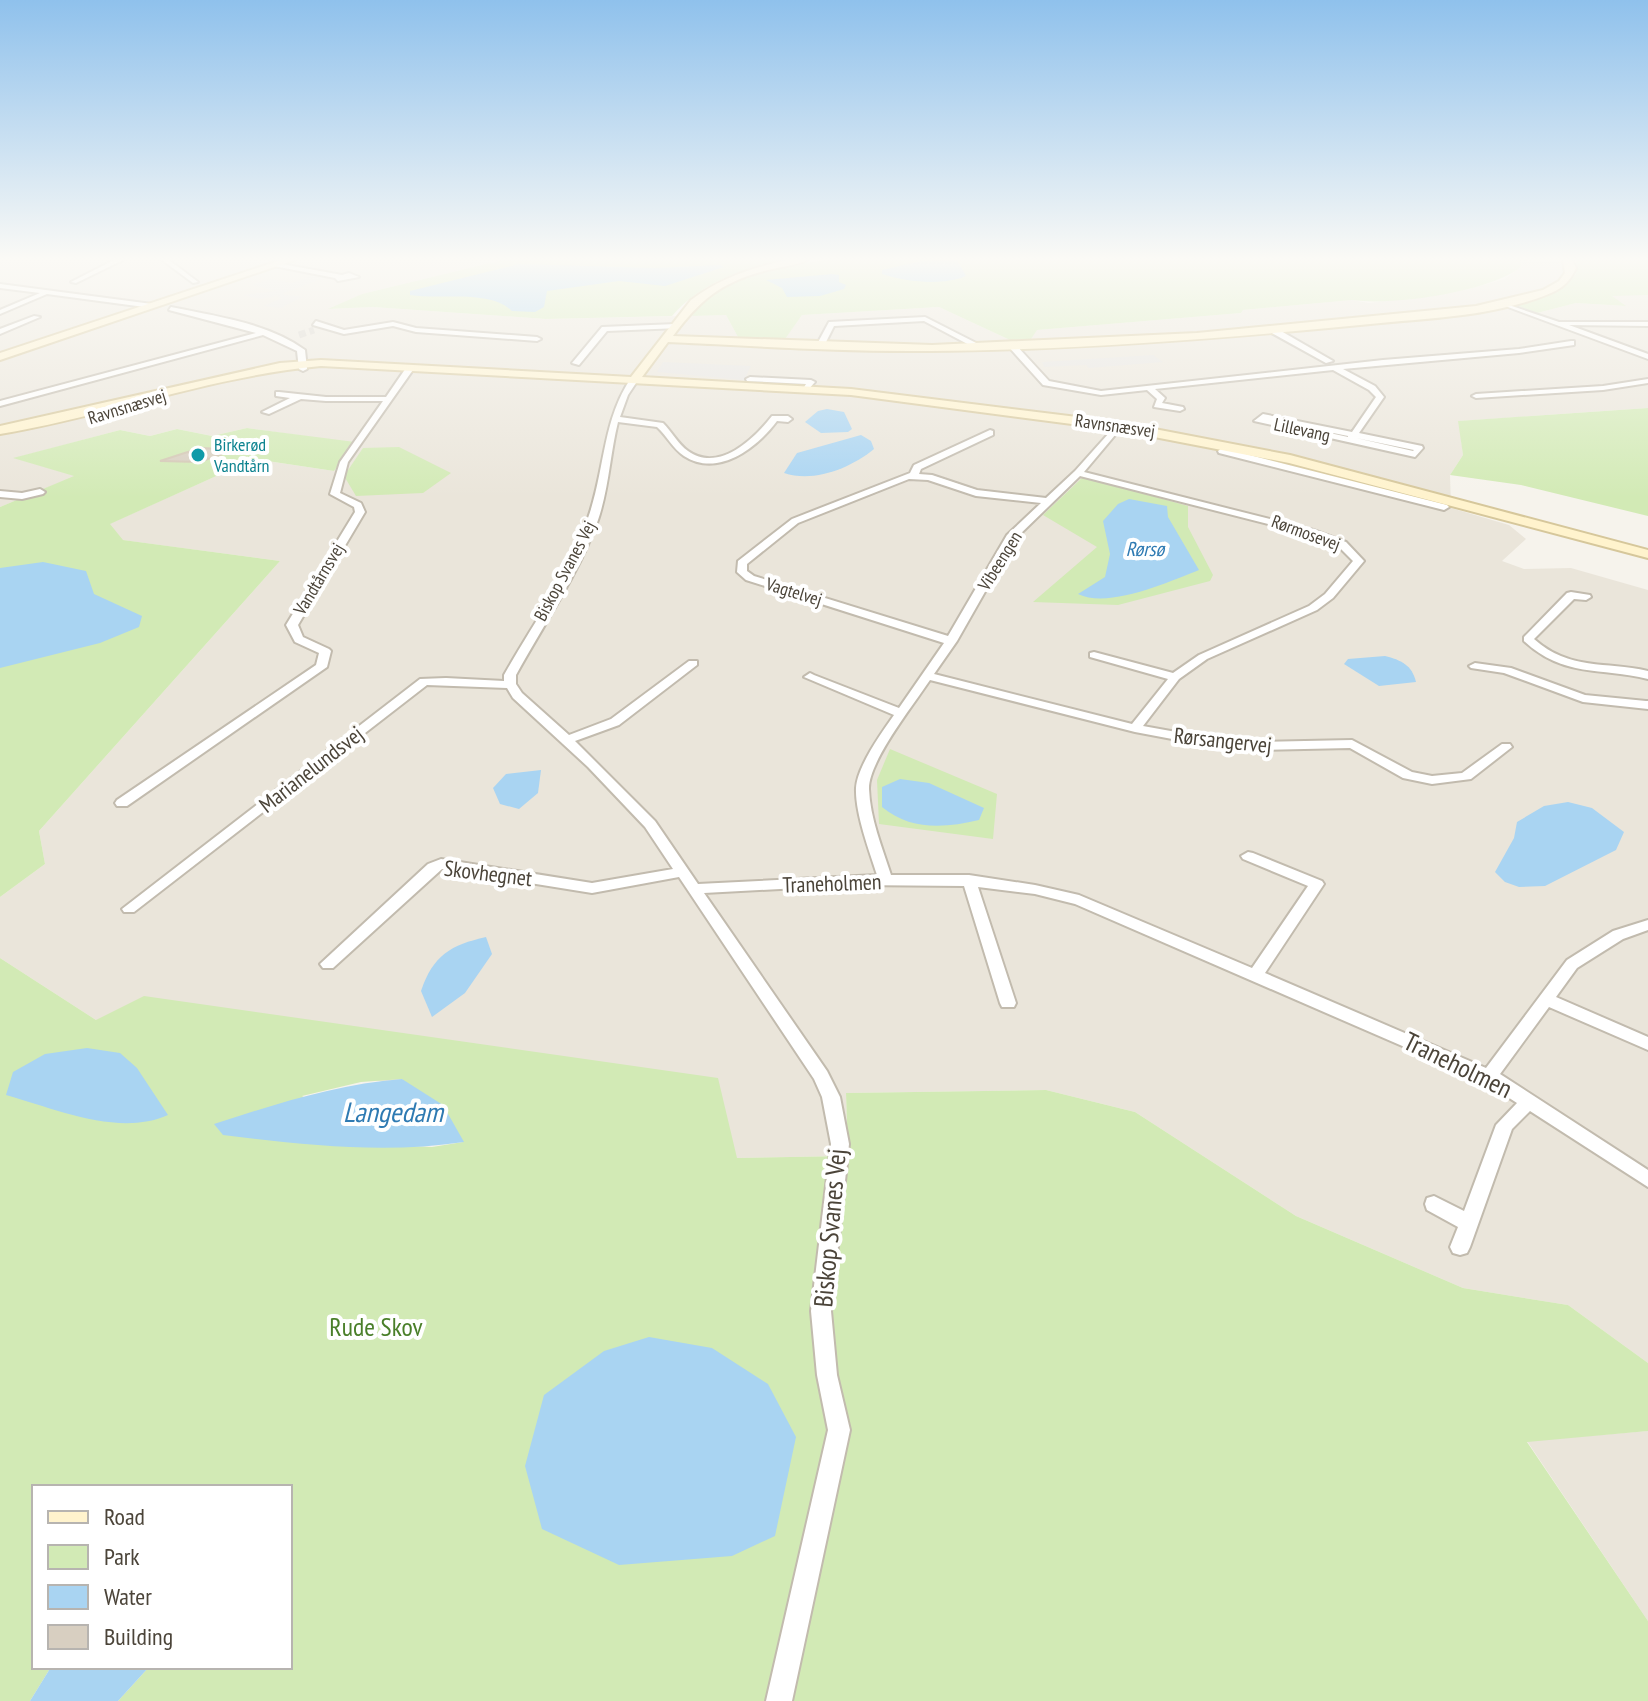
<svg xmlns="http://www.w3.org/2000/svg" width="1648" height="1701" font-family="'PT Sans Narrow',sans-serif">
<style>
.residential{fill:#eae5da}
.green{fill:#d2eab5;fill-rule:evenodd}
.parking{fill:#e5e3e0}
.water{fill:#a9d4f2}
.building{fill:#d8cfc1;stroke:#d3c7b4;stroke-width:2}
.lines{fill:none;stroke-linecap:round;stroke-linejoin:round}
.street-tunnel{stroke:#d4d0c8;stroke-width:7;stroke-dasharray:7 4;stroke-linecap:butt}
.street-casing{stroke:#c2bbae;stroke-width:4}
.secondary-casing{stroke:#d6c79b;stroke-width:4}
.street{fill:#fff;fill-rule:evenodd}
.secondary{fill:#fff3cd;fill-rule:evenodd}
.culture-dot{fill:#0f9aa8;stroke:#fff;stroke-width:3}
.labels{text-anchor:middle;stroke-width:8;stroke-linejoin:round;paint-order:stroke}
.far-street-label{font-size:18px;fill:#4b4439;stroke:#fff}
.far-culture-label{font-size:18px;fill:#0d838f;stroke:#fff;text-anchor:start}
.far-water-label{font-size:20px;font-style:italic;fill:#2e7ab2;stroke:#fff}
.street-label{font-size:22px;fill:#4b4439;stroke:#fff}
.near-street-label{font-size:26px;fill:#4b4439;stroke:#fff}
.near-park-label{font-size:26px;fill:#4a7f2a;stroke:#fff}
.near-water-label{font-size:28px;font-style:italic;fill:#2e7ab2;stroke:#fff}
</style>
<rect width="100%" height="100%" fill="#f6f3ec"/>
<g class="residential">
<polygon points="0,260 502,260 362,294 331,309 373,307 546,319 726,315 738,337 784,339 802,315 939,307 1010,340 1031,339 1036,330 1241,313 1243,310 1352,300 1369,303 1465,290 1505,279 1521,267 1520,260 1577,262 1576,274 1568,285 1548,295 1515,304 1537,313 1576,303 1624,306 1610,295 1648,295 1648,408 1459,421 1463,455 1450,475 1451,508 1509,525 1526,539 1502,561 1524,569 1571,568 1648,590 1648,1363 1568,1305 1463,1288 1296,1216 1135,1112 1046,1090 846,1093 848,1156 736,1158 96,1020 0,958 0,897 45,864 39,831 280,561 122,540 109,524 254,459 334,471 354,443 247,428 212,436 177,429 150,436 120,430 15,458 76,476 0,507"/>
<polygon points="1648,1431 1648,1621 1527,1441"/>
</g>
<g class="green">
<path d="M502,260H776L779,261C737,271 701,283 672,316L546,319L373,307L328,309L362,294Z"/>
<path d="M825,260H1520L1521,267C1490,292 1392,306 1352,300L1243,310L1241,313L1037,330L1031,339L1010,340L939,307L802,315L785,339L738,337L726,315L692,316C722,274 778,267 825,260Z"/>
<path d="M1576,260H1648V295L1612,296L1626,306L1576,303L1537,313L1513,304C1537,298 1561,294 1576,274Z"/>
<polygon points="1648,408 1648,516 1521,485 1450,475 1463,455 1458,421"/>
<polygon points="247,428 355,442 334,471 254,459 110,524 123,540 280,561 39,831 45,864 0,897 0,507 74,476 13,458 120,430 150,436 177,429 212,436"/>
<polygon points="399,447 451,473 423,493 356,496 344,476 363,448"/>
<polygon points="1083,477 1188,506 1188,527 1213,575 1210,581 1118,605 1033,602 1097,547 1043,515"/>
<polygon points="890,749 997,794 993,839 879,824 877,780"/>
<path d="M0,958L96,1020L144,996L718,1078L737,1158L848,1156L846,1093L1046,1090L1135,1112L1296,1216L1463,1288L1568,1305L1648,1363V1431L1527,1442L1648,1621V1701H118L149,1667H290V1487H34V1667H51L30,1701H0ZM402,1079L463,1142L432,1147L386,1145L302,1096L361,1082Z"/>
</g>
<g class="parking">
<polygon points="317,274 324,278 281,294 302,297 281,308 264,306 282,298 277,297 279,295 261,299 242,295 276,291 252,285 270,279 292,283"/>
<polygon points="1153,355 1163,362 1089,368 1086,365 1044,367 1042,362"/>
<polygon points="663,362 751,366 744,380 657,372"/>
</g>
<g class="water">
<path d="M957,260L966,276C942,286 907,282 882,274V270L921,261Z"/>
<path d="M519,264L655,268L720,265L724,267L665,286L619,281L547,291L544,307L535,312L512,311C490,289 439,300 410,295V291Z"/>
<polygon points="832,274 839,275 839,282 846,285 844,289 820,296 787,297 782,288 766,280"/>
<polygon points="827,409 844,412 852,429 848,432 821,433 805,422 818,411"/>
<path d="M861,435L871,441L874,449C851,468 814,483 784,473L797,453Z"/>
<path d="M1129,499L1167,506L1168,517L1199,570C1168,582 1109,609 1078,594L1105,577L1110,554L1103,521L1118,504Z"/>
<polygon points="43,562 86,571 94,594 142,616 139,627 100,643 0,668 0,568"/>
<path d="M1385,656C1401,660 1412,665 1416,682L1379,686L1344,664L1348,659Z"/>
<polygon points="541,770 538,793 519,809 500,804 493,788 506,774"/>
<path d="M900,779L929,783L984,808L979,820C945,828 911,831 882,807V787Z"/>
<polygon points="1568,802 1592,808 1624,832 1616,850 1545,886 1519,887 1505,882 1495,872 1514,838 1517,822 1544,806"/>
<path d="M486,937L492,954L465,993L432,1017L421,991C433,955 451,945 486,937Z"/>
<path d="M87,1048L120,1053L137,1068L168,1115C119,1137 56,1109 6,1095L13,1072L45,1054Z"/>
<path d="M402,1079L443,1105L464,1142C386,1154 301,1145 223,1135L214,1124C276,1104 337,1084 402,1079Z"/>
<polygon points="649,1337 712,1348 768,1384 796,1437 775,1536 732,1556 619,1565 542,1529 525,1466 544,1395 604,1351"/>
<polygon points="51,1667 149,1667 118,1701 30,1701"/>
</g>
<polygon class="building" points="197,449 203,448 235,450 199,462 160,461"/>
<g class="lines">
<polyline class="street-tunnel" points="299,335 314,330"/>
<g class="street-casing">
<g id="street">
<polygon points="114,260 123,260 76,283 71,282"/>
<polygon points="162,260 169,260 198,282 193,283"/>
<polygon points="276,263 342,275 349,273 359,277 338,281 335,278 274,266"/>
<polygon points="0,284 152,304 155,306 152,308 47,294 0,314 0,310 40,293 0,288"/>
<polygon points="1500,302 1559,322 1648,322 1648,326 1569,325 1648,354 1648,359 1500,304"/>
<path d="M171,307C215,316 268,323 305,350L307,369L303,371L299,369L297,351L263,335L0,406V401L256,333L169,310Z"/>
<polygon points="34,316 40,317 0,334 0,329"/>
<polygon points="925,317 984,347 977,349 924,321 834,326 823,348 816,346 829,322"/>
<polygon points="316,321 344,330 393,322 416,328 537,337 541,339 537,341 416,332 393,326 344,334 313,325"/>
<polygon points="676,324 679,328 607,331 579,365 572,363 602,327"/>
<polygon points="1268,327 1274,327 1333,361 1326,363 1268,331"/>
<path d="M1571,341H1574V345L1519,353L1343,369L1375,386L1384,397L1359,433L1422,446L1423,448L1415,457L1254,421L1263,414L1352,432L1376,397L1369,390L1333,370L1155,389L1165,398L1162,403L1183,407L1184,409L1180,411L1154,407L1157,399L1147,390L1101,395L1043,385L1008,346L1015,344L1049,381L1101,391L1383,360L1519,349ZM1265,419L1348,436V437ZM1356,438L1414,450L1413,451Z"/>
<polygon points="408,365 415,367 348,462 340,493 361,503 365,512 298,625 303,637 329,649 331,651 327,667 127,806 117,806 115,803 117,800 316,665 319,653 295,642 286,625 355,512 354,507 330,494 340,462 383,401 326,401 301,399 269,414 262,412 290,398 276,396 276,392 279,392 326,397 386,397"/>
<polygon points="750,377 811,380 815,382 807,391 803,389 806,384 747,381 746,379"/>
<path d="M631,378L638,380L628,395L620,417L663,423C672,432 678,444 688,451C719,473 754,439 772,416H788L792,419L788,422L777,421C757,448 718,478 684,456C673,449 667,436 657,427L618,422C610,454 609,488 598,520C578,575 544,624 516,675V684L522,693L569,735L611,719L689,661H697V665L619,725L575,741L655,821L698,884L877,875C869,850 855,813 856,788C857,767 882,732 894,715L804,677L810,673L814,675L899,708L944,643L746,580L737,572L738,561L792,519L910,473L914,465L990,430L993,431V435L921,469L919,474L932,475L977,490L1046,498L1075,471L1118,423L1122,426L1121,428L1084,472L1313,530L1346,542L1364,561L1333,598L1317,610L1207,659L1179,679L1143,726L1204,737L1257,742L1352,740L1412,772L1432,776L1462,773L1502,744H1510L1512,747L1471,779L1432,784L1403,778L1350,748L1257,750L1204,745L1135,732L930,680C914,704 868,762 869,789C870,818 882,847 891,875H969L1035,885L1079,895L1252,968L1308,886L1243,859L1241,856L1248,852L1253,853L1322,881L1324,884L1265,973L1486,1068L1567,960L1613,931L1648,920V930L1623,939L1577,968L1556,997L1648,1037V1050L1549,1007L1500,1074L1648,1170V1187L1530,1111L1512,1129L1470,1247L1467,1253L1460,1255L1453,1253L1450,1247L1458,1227L1427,1210L1425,1204L1427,1198L1434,1196L1464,1211L1496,1125L1517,1103L1483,1081L1075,904L1035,894L978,887L1016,1003L1014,1007H1002L1000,1003L964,886L854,885L704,893L827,1071L840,1097L849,1144L831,1311L837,1375L850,1430L792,1701H766L828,1430L817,1375L811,1311L831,1144L822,1097L814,1079L679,877L592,893L442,869L333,968H323L320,964L428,864L441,859L592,883L673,869L645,827L588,767L513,698L507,688L427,685L134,912H124L122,909L420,679L446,678L504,681V675C533,624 569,574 588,518C605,471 602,421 631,378ZM1080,476L1307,534L1338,546L1353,561L1325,594L1309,606L1199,655L1173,673L1094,652L1090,653V657L1168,679L1132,724L934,674L957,641L1015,539ZM909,479L928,480L976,496L1041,503L1007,535L948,636L754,576L747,571V564L798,523Z"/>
<polygon points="1648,379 1648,383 1603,390 1476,398 1472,396 1476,394 1603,386"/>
<polygon points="1222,448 1447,505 1449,507 1444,510 1219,453 1218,451"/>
<polygon points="40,489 45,492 43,494 22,499 0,497 0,491 22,493"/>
<path d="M1571,592L1590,595L1591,597L1586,600L1574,599L1534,639C1570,671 1605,661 1648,671V679C1600,667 1564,678 1524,641V637L1567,593Z"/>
<polygon points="1475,663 1511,668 1585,695 1646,701 1648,701 1648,709 1583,702 1504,673 1471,668 1469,666"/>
</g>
</g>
<g class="secondary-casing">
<g id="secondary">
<polygon points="281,260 295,260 0,360 0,353"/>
<path d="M787,260H807C795,266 778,267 764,271C720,283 700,300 673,336L932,345L1197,333L1476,306L1543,290L1559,281L1565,273L1563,260H1572L1576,268C1571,280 1563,288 1551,293C1492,318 1423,318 1360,325C1217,339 1073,350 930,351C842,352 755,346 668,342L642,377L851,389L1118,422L1290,455L1648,550V558L1289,463L1118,430L851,395L321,366C211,376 108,416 0,434V426L280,363L321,360L631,377L691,300C720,278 752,268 787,260Z"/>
</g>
</g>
<use href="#street" class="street"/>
<use href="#secondary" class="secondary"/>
</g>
<linearGradient id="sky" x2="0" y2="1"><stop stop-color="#8fc1ec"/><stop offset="0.52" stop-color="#fbfaf6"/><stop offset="1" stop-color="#fbfaf6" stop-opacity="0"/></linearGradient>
<rect width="1648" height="498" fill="url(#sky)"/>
<circle class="culture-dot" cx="198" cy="455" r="8"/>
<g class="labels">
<g class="far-street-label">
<text transform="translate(127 407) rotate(-17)" y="6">Ravnsnæsvej</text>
<text transform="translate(1115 426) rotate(8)" y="6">Ravnsnæsvej</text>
<text transform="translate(1302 430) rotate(12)" y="6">Lillevang</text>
<text transform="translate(1306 533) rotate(20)" y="6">Rørmosevej</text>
<text transform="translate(1000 561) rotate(-58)" y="6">Vibeengen</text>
<text transform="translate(565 571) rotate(-62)" y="6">Biskop Svanes Vej</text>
<text transform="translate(319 579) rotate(-59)" y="6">Vandtårnsvej</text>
<text transform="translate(794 592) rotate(17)" y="6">Vagtelvej</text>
</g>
<g class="far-culture-label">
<text x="214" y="451">Birkerød<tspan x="214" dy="21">Vandtårn</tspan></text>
</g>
<g class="far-water-label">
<text x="1145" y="556">Rørsø</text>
</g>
<g class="street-label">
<text transform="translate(1223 740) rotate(6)" y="8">Rørsangervej</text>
<text transform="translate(311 769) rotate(-38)" y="8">Marianelundsvej</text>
<text transform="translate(488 873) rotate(7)" y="8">Skovhegnet</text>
<text transform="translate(832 883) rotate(-2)" y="8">Traneholmen</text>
</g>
<g class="near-street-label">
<text transform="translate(1458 1065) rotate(26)" y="9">Traneholmen</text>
<text transform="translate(830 1228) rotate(-85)" y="9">Biskop Svanes Vej</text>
</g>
<g class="near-park-label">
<text x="376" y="1336">Rude Skov</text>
</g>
<g class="near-water-label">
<text x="393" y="1122">Langedam</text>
</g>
</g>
<rect x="32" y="1485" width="260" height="184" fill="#ffffff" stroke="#b7b4b0" stroke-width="2"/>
<rect x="48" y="1511" width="40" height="12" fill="#fff3cd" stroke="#b7b4b0" stroke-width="2"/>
<text x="104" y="1525" font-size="24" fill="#4b4439">Road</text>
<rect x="48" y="1545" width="40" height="24" fill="#d2eab5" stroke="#b7b4b0" stroke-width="2"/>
<text x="104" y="1565" font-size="24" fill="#4b4439">Park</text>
<rect x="48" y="1585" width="40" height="24" fill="#a9d4f2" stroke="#b7b4b0" stroke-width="2"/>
<text x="104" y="1605" font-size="24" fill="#4b4439">Water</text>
<rect x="48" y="1625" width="40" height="24" fill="#d8cfc1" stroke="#b7b4b0" stroke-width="2"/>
<text x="104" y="1645" font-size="24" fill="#4b4439">Building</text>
</svg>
